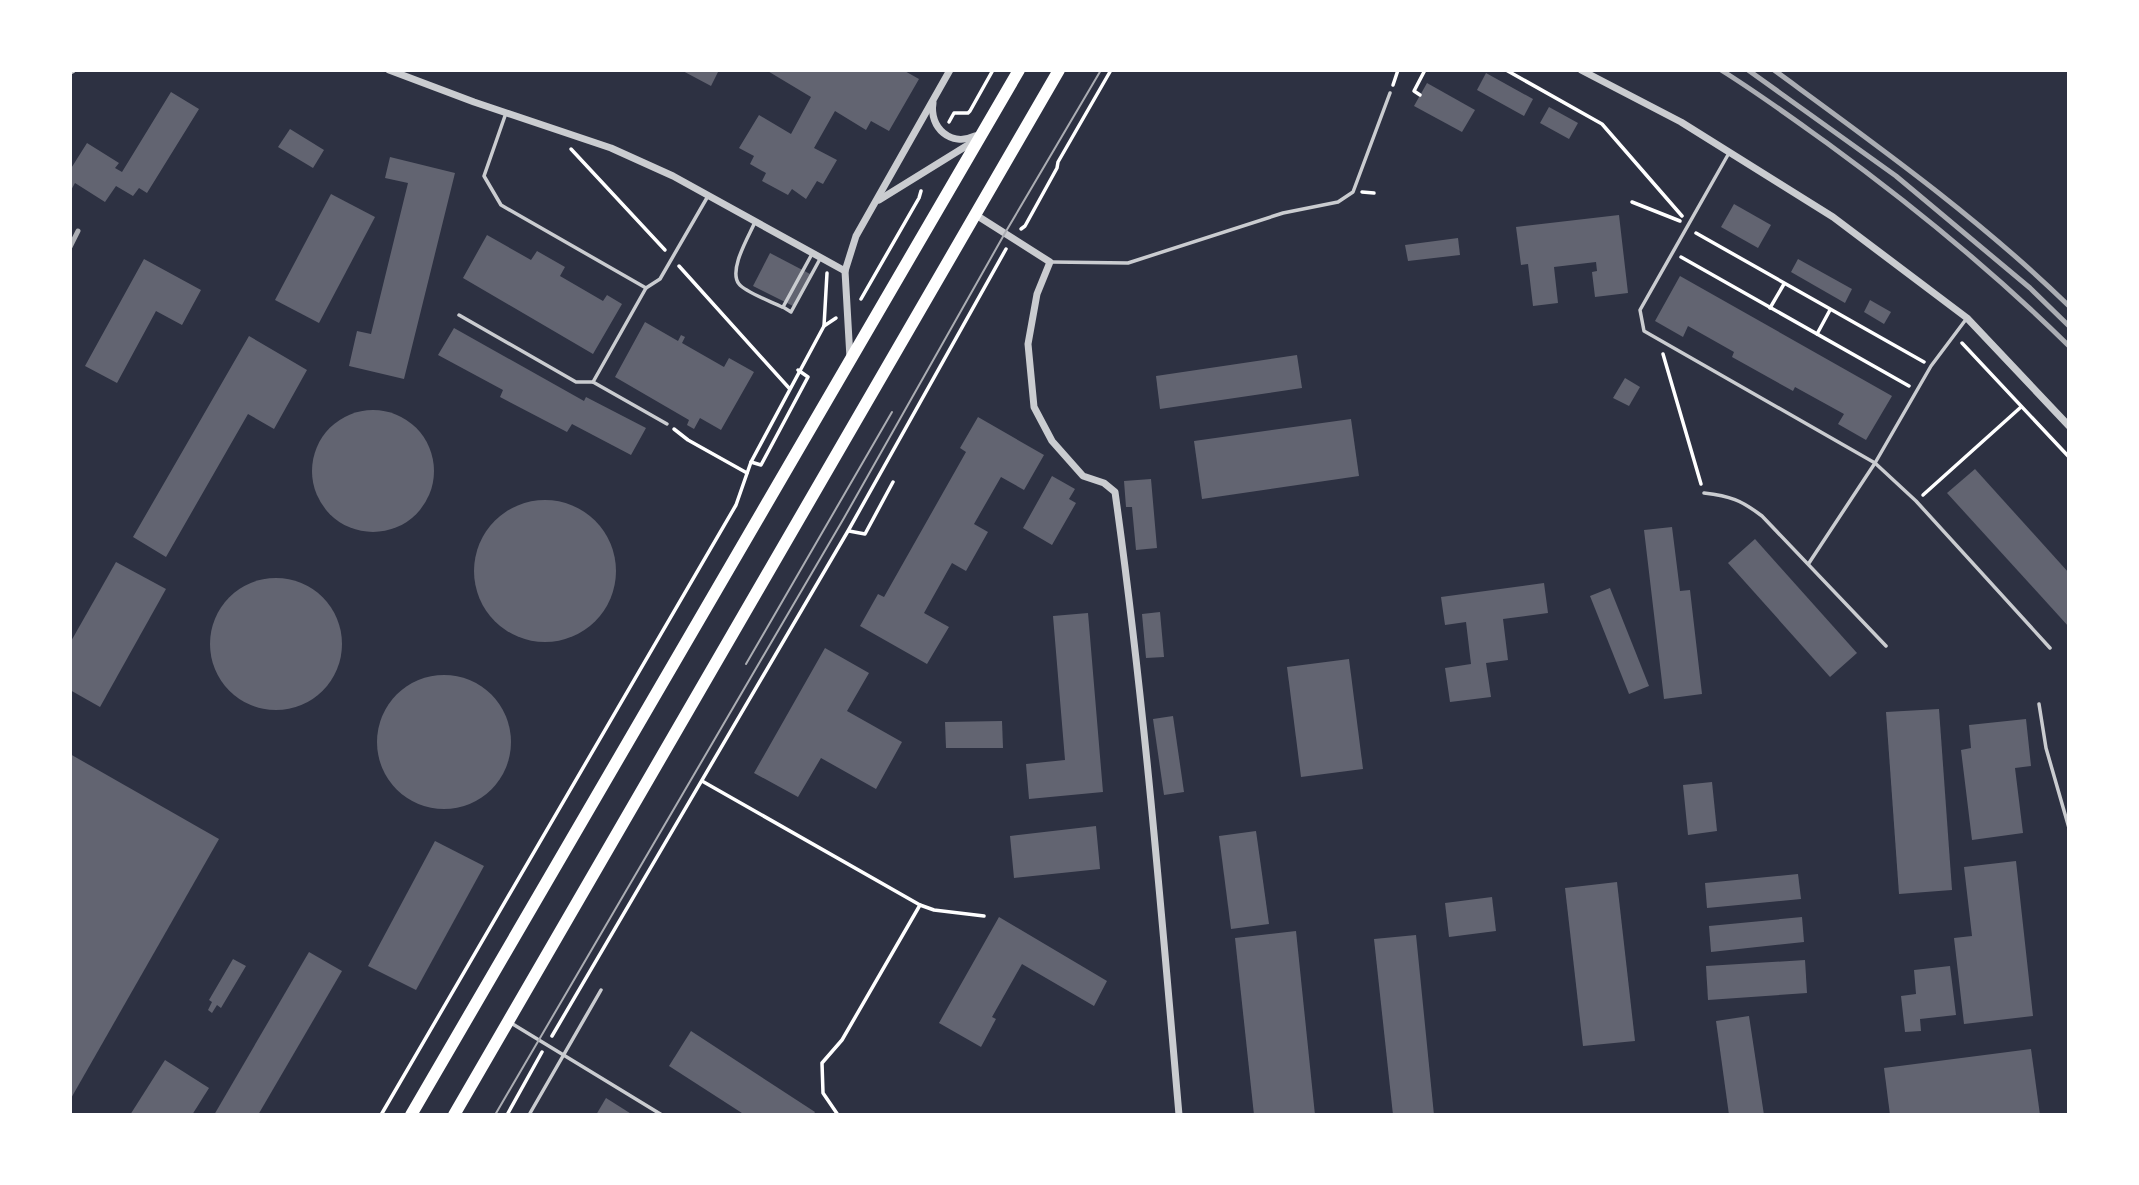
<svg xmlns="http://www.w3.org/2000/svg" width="2139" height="1185" font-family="Montserrat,sans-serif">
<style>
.building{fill:#626471}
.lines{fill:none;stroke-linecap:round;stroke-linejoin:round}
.path{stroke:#fff;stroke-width:3.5}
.service{stroke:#caccd0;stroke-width:3.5}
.minor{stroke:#caccd0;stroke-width:7}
.primary{stroke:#fff;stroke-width:12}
.tram{stroke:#abadb3;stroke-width:2}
.rail{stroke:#abadb3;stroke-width:5}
</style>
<rect width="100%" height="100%" fill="#2d3142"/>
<g class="building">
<polygon points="681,70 719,70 711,86"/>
<polygon points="766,70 903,70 919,79 889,131 871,121 866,130 835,111 814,148 837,160 823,184 817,181 806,199 792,189 788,195 762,181 766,173 750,164 754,156 739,148 759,115 791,134 811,97"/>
<polygon points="1486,73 1533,99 1524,116 1477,90"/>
<polygon points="1427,83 1475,110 1462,132 1414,106"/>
<polygon points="171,92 199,109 147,193 139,188 133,196 116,186 105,202 75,183 70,192 70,170 87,143 119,163 115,168 122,172"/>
<polygon points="1549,107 1578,123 1569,139 1540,123"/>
<polygon points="290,129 324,150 313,168 278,147"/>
<polygon points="390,157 455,173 404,379 349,366 357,331 371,334 408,183 385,178"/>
<polygon points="331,194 375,217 319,323 275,300"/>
<polygon points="1734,204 1771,225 1758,248 1721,227"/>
<polygon points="1619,215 1628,293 1595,297 1592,272 1597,271 1596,262 1554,267 1558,303 1533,306 1528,264 1521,265 1516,227"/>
<polygon points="487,235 531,260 537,251 565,267 560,276 603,301 607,295 622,304 593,354 463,278"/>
<polygon points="1458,238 1460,255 1408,261 1405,245"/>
<polygon points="770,253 812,275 795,307 753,286"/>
<polygon points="144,259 201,290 182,325 156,311 117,383 85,366"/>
<polygon points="1798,259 1852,289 1845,303 1791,272"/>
<polygon points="1680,276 1892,396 1866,440 1838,424 1844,414 1795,387 1793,391 1732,357 1734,352 1688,326 1683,337 1655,321"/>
<polygon points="1870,300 1891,312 1884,324 1864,312"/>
<polygon points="645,322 678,341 681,335 685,337 682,343 724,367 729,358 754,372 721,430 700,418 694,429 687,425 689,420 615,377"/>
<polygon points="454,328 584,401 586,397 646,428 631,455 572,424 567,432 500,397 503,390 438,355"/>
<polygon points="249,336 307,370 274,429 248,414 166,557 133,537"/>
<polygon points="1297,355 1302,388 1160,409 1156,376"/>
<polygon points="1625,378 1640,387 1629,406 1613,398"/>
<circle cx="373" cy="471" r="61"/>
<polygon points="978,417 1044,455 1024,490 1001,477 974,524 988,532 966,571 952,563 924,613 949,627 927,664 860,626 878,594 884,597 966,452 960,448"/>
<polygon points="1351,419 1359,476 1202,499 1194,441"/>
<polygon points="1975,469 2069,573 2069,627 1947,493"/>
<polygon points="1052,476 1075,489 1069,499 1076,503 1052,545 1023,528"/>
<polygon points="1151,479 1157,548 1136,550 1132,507 1126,507 1124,481"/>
<circle cx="545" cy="571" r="71"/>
<polygon points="1672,527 1680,591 1690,590 1702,694 1664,699 1644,530"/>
<polygon points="1755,539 1857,653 1830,677 1728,563"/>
<polygon points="116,562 166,589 100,707 70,690 70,643"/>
<circle cx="276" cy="644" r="66"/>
<polygon points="1544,583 1548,613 1503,619 1508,660 1486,663 1491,697 1450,702 1445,668 1471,664 1466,622 1445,625 1441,597"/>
<polygon points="1610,588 1649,686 1629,694 1590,596"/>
<polygon points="1160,612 1164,657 1146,658 1142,614"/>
<polygon points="1088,613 1103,792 1029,799 1026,764 1065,760 1053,616"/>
<polygon points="825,648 869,673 847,711 902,742 876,789 821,758 798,797 754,773"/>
<polygon points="1349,659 1363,769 1301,777 1287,667"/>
<circle cx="444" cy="742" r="67"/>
<polygon points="1939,709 1952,890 1899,894 1886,712"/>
<polygon points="1173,716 1184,792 1164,795 1153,719"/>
<polygon points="2026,719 2031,766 2015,768 2023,833 1972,840 1961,750 1971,748 1969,725"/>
<polygon points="1002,721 1003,748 946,748 945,722"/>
<polygon points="70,754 219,839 70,1100"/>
<polygon points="1712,782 1717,831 1688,835 1683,785"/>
<polygon points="1096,826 1100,869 1014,878 1010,836"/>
<polygon points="1256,831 1269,924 1231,929 1219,836"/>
<polygon points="435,841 484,866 416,990 368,966"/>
<polygon points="2016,861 2033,1016 1964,1024 1954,938 1972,936 1964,867"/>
<polygon points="1798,874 1801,899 1707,908 1705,883"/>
<polygon points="1617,882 1635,1041 1583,1046 1565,888"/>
<polygon points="1492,897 1496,931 1449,937 1445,903"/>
<polygon points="999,917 1107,981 1094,1006 1022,964 992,1017 996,1019 981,1047 939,1023"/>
<polygon points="1802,917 1804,942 1711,952 1709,926"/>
<polygon points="1296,931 1315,1115 1254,1115 1235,938"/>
<polygon points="1416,935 1434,1115 1393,1115 1374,939"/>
<polygon points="309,952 342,971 258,1115 214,1115"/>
<polygon points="233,959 246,966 221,1008 217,1005 212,1013 208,1010 212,1002 209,1000"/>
<polygon points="1805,960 1807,993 1708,1000 1706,966"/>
<polygon points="1950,966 1956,1015 1920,1019 1921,1031 1905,1032 1901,996 1916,994 1914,970"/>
<polygon points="1749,1016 1764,1115 1729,1115 1716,1021"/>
<polygon points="691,1031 815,1112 813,1115 745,1115 669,1066"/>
<polygon points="2031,1049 2040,1115 1890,1115 1884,1068"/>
<polygon points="165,1060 209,1088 192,1115 130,1115"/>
<polygon points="606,1098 633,1115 596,1115"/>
</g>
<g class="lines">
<g class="path">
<polyline points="1506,70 1602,124 1682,216"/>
<polyline points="1393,85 1398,70"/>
<polyline points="1420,95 1414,91 1425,70"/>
<polyline points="949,122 954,113 968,113 970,111 993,70"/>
<polyline points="571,149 665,250"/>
<polyline points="1362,192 1374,193"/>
<polyline points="1632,202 1680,221"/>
<polyline points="1021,229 1025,226 1057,168 1058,162 1111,70"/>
<polyline points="1696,233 1924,362"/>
<polyline points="1681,257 1909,386"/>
<polyline points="679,266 789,388"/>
<polyline points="861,299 919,198 921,191"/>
<polyline points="1770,308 1784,284"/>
<polyline points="824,326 836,318"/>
<polyline points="1817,334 1830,310"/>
<polyline points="1962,343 2069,457"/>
<polyline points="1663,354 1701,484"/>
<polyline points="674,429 688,440 747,473"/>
<polyline points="751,462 761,465 808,377 798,370"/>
<polyline points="1923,495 2021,407"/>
<polyline points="849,531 865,534 893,482"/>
<polyline points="702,781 920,905 934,910 984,916"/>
<polyline points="552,1036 848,531 1006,249"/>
<polyline points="381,1115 736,505 751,462 824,326 827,273"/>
<polyline points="507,1115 542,1052"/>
<polyline points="838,1115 823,1093 822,1063 842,1040 920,905"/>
</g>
<g class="service">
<polyline points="506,113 484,176 501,205 646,288 660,279 708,196"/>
<polyline points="1729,153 1640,310 1644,331 1875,463 1916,501 2050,648"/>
<path d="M755,222C749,236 728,270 739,284C745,292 772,302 782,307"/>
<polyline points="812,254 783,307 791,312 820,259"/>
<polyline points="1052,262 1128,263 1283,213 1338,202 1353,192 1390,93"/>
<polyline points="459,315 576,382 593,382 646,288"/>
<polyline points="593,382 667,424"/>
<path d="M1704,493C1730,496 1741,500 1762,516L1886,646"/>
<polyline points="1809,563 1875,463 1931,366 1967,318"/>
<polyline points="2039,704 2046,748 2069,828"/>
<polyline points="511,1023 662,1115"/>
<polyline points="529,1115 601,990"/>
</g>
<g class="minor">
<polyline points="389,70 474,102 611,148 673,176 845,271"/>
<polyline points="1581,70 1681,122 1833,217 1967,318 2069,426"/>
<polyline points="70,71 72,70"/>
<path d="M933,103C929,128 951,147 975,136"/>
<polyline points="879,200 976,140"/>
<path d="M976,215L1050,262L1037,294L1028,344L1034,407L1052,441L1083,476L1104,483L1115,492C1144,699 1161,907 1179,1115"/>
<polyline points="850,358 845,271 856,236 950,70"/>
</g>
<g class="primary">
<polyline points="411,1115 1019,70"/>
<polyline points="454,1115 1059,70"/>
</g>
<g class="tram">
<polyline points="746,664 892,412"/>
<polyline points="495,1115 844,518 1005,233 1101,70"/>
</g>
<g class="rail">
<path d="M1721,70C1758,93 1792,118 1827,143C1912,205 1994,272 2069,346"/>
<polyline points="1748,70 1896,176 2030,288 2069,326"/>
<path d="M1774,70C1875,144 1979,218 2069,306"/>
<polyline points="70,247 78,231"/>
</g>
</g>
<rect width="2139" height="1185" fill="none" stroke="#ffffff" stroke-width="144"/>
</svg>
